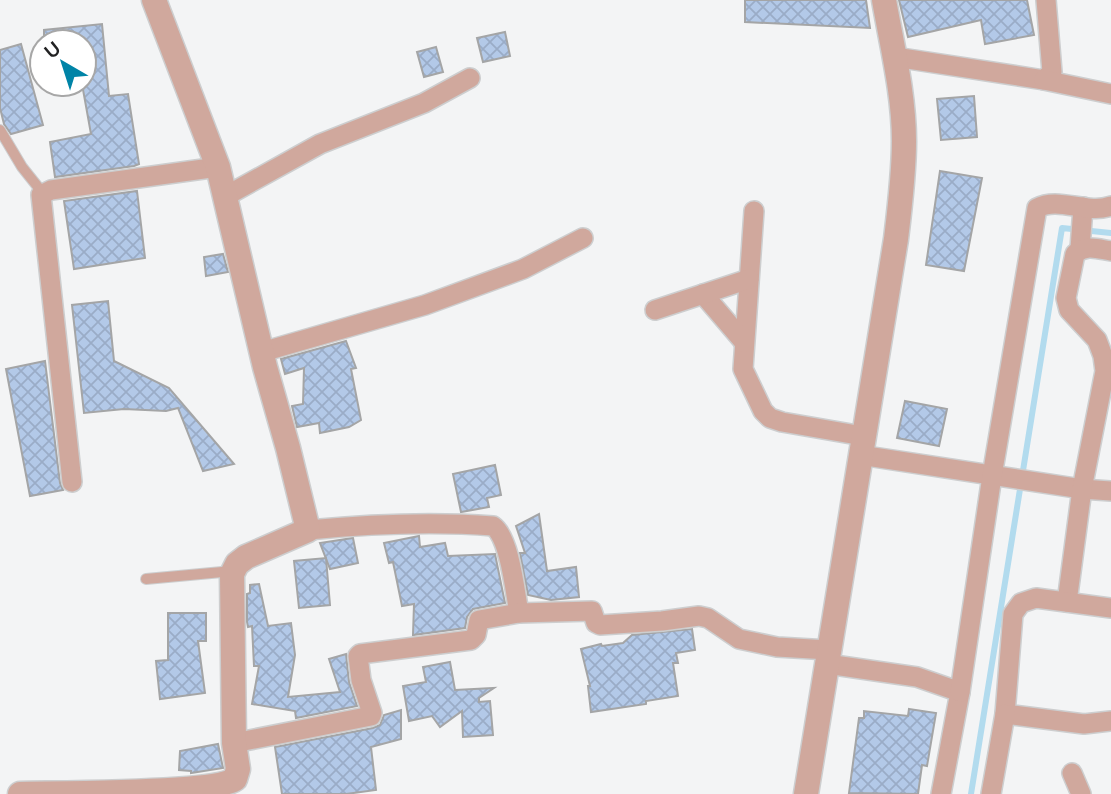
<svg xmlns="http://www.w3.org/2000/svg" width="1111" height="794" font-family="Lato,sans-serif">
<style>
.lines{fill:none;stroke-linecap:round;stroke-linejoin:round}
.stream{stroke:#b2dbee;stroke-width:6}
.building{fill:url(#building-cross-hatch);stroke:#a4a5a6;stroke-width:2}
.service-casing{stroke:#cdcecf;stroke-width:12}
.minor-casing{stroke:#cdcecf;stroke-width:22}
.tertiary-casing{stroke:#cdcecf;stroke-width:27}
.service{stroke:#d0a89d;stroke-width:10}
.minor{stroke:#d0a89d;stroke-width:19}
.tertiary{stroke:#d0a89d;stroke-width:24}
</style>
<defs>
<pattern id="building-cross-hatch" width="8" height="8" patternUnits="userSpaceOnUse" patternTransform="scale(1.75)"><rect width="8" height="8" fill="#b3c9e8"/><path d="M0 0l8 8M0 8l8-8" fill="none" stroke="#9aacc7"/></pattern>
</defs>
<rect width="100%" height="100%" fill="#f3f4f5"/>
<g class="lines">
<polyline class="stream" points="971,794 1062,228 1111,233"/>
</g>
<g class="building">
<polygon points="745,0 866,0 870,28 745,22"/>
<polygon points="899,0 1027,0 1034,35 985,44 981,20 908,37"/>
<polygon points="102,24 109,96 128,94 139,164 134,166 55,177 50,142 91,134 82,84 84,42 44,42 44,30"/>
<polygon points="505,32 510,56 483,62 477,38"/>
<polygon points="21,44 43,125 11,134 4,124 0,108 0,50"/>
<polygon points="436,47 443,72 424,77 417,52"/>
<polygon points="974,96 977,137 941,140 937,99"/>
<polygon points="940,171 982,178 964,271 926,265"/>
<polygon points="137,191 145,258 74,269 64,201"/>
<polygon points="223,254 228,272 206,276 204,257"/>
<polygon points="108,301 114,361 169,388 234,464 203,471 178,408 166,411 124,409 84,413 72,305"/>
<polygon points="346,341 356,368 351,369 361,420 349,427 320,433 319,423 297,427 292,406 303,404 304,368 285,374 281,359"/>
<polygon points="45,361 60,483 63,490 30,496 6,369"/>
<polygon points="905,401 947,409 939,446 897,438"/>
<polygon points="495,465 501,495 487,498 489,507 461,512 453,474"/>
<polygon points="539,514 547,571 576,567 579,597 551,600 528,595 520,553 525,553 516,526"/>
<polygon points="419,536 420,547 445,543 448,556 495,554 505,603 473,609 467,617 465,628 413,635 414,604 402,606 393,562 389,563 384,543"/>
<polygon points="353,538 358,563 330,569 320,543"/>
<polygon points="326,558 330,605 299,608 294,561"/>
<polygon points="259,584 268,626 291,623 295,655 288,697 340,692 329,659 346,654 349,682 357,706 296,718 295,711 252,704 259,666 254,666 252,626 248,627 247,622 247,594 250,593 250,585"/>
<polygon points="168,613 206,613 206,641 198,641 205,693 160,699 156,661 168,660"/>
<polygon points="692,629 695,650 676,653 678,663 673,663 678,696 646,701 646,704 591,712 588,686 590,686 581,649 601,644 602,646 623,643 632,635"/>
<polygon points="450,662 455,690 494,688 479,698 479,702 490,701 493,735 463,737 462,711 440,727 432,716 409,721 403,686 426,682 423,667"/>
<polygon points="909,709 936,713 927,766 922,765 918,794 849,793 859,718 864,718 864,711 908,716"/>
<polygon points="401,710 401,739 371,747 376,790 346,794 282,794 275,747 373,728 380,725 384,715"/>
<polygon points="218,744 223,768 191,773 191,771 179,770 180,751"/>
</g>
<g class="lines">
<g class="service-casing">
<g id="service">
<polyline points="0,130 22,167 42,192"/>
<polyline points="146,579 233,571"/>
</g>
</g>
<g class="minor-casing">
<g id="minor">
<polyline points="895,57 1044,80 1052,72 1046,0"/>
<polyline points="1044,80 1111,94"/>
<polyline points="226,196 320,144 424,103 470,78"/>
<polyline points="754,211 743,369 763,411 770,418 782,422 863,436"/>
<polyline points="1080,249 1083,207"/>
<polyline points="703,294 744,342"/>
<polyline points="655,310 749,279"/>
<polyline points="262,352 425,305 523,269 583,238"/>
<polyline points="860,455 1082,489 1111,491"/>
<polyline points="72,482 41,195 51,190 218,167"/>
<path d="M308,530C370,524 430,521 493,526C510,538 515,592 519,613"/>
<path d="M1067,602L1082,489L1105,371L1103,356L1097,340L1069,310L1066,298L1075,254C1086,244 1098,249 1111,251"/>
<polyline points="1111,608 1036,598 1021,603 1013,614 1005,714 1084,724 1111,721"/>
<polyline points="827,664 917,677 960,692 941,794"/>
<path d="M960,692L992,476L1037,208C1059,196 1087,215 1111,206"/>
<polyline points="234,743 371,716 372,713 361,680 358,656 360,654 471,640 476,635 479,620 519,613 592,611 596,623 600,625 662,621 699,616 708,618 739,639 777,647 829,650"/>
<polyline points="1072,773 1081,794"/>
<polyline points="991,794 1005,714"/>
</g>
</g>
<g class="tertiary-casing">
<g id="tertiary">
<path d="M20,794C55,793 216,794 235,779L238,769L234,743L232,574L237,564L246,557L308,530L288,448L265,367L218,167L154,0"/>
<path d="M806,794L896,239C900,206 904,174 904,141C904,94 892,46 884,0"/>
</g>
</g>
<use href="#service" class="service"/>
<use href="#minor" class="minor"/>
<use href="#tertiary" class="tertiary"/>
</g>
<g transform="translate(63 63) rotate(321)"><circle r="33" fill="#ffffff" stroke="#a7a7a7" stroke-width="2"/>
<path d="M0-5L12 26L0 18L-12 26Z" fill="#0084a7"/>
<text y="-10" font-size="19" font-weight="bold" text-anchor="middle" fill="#222223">U</text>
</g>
</svg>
